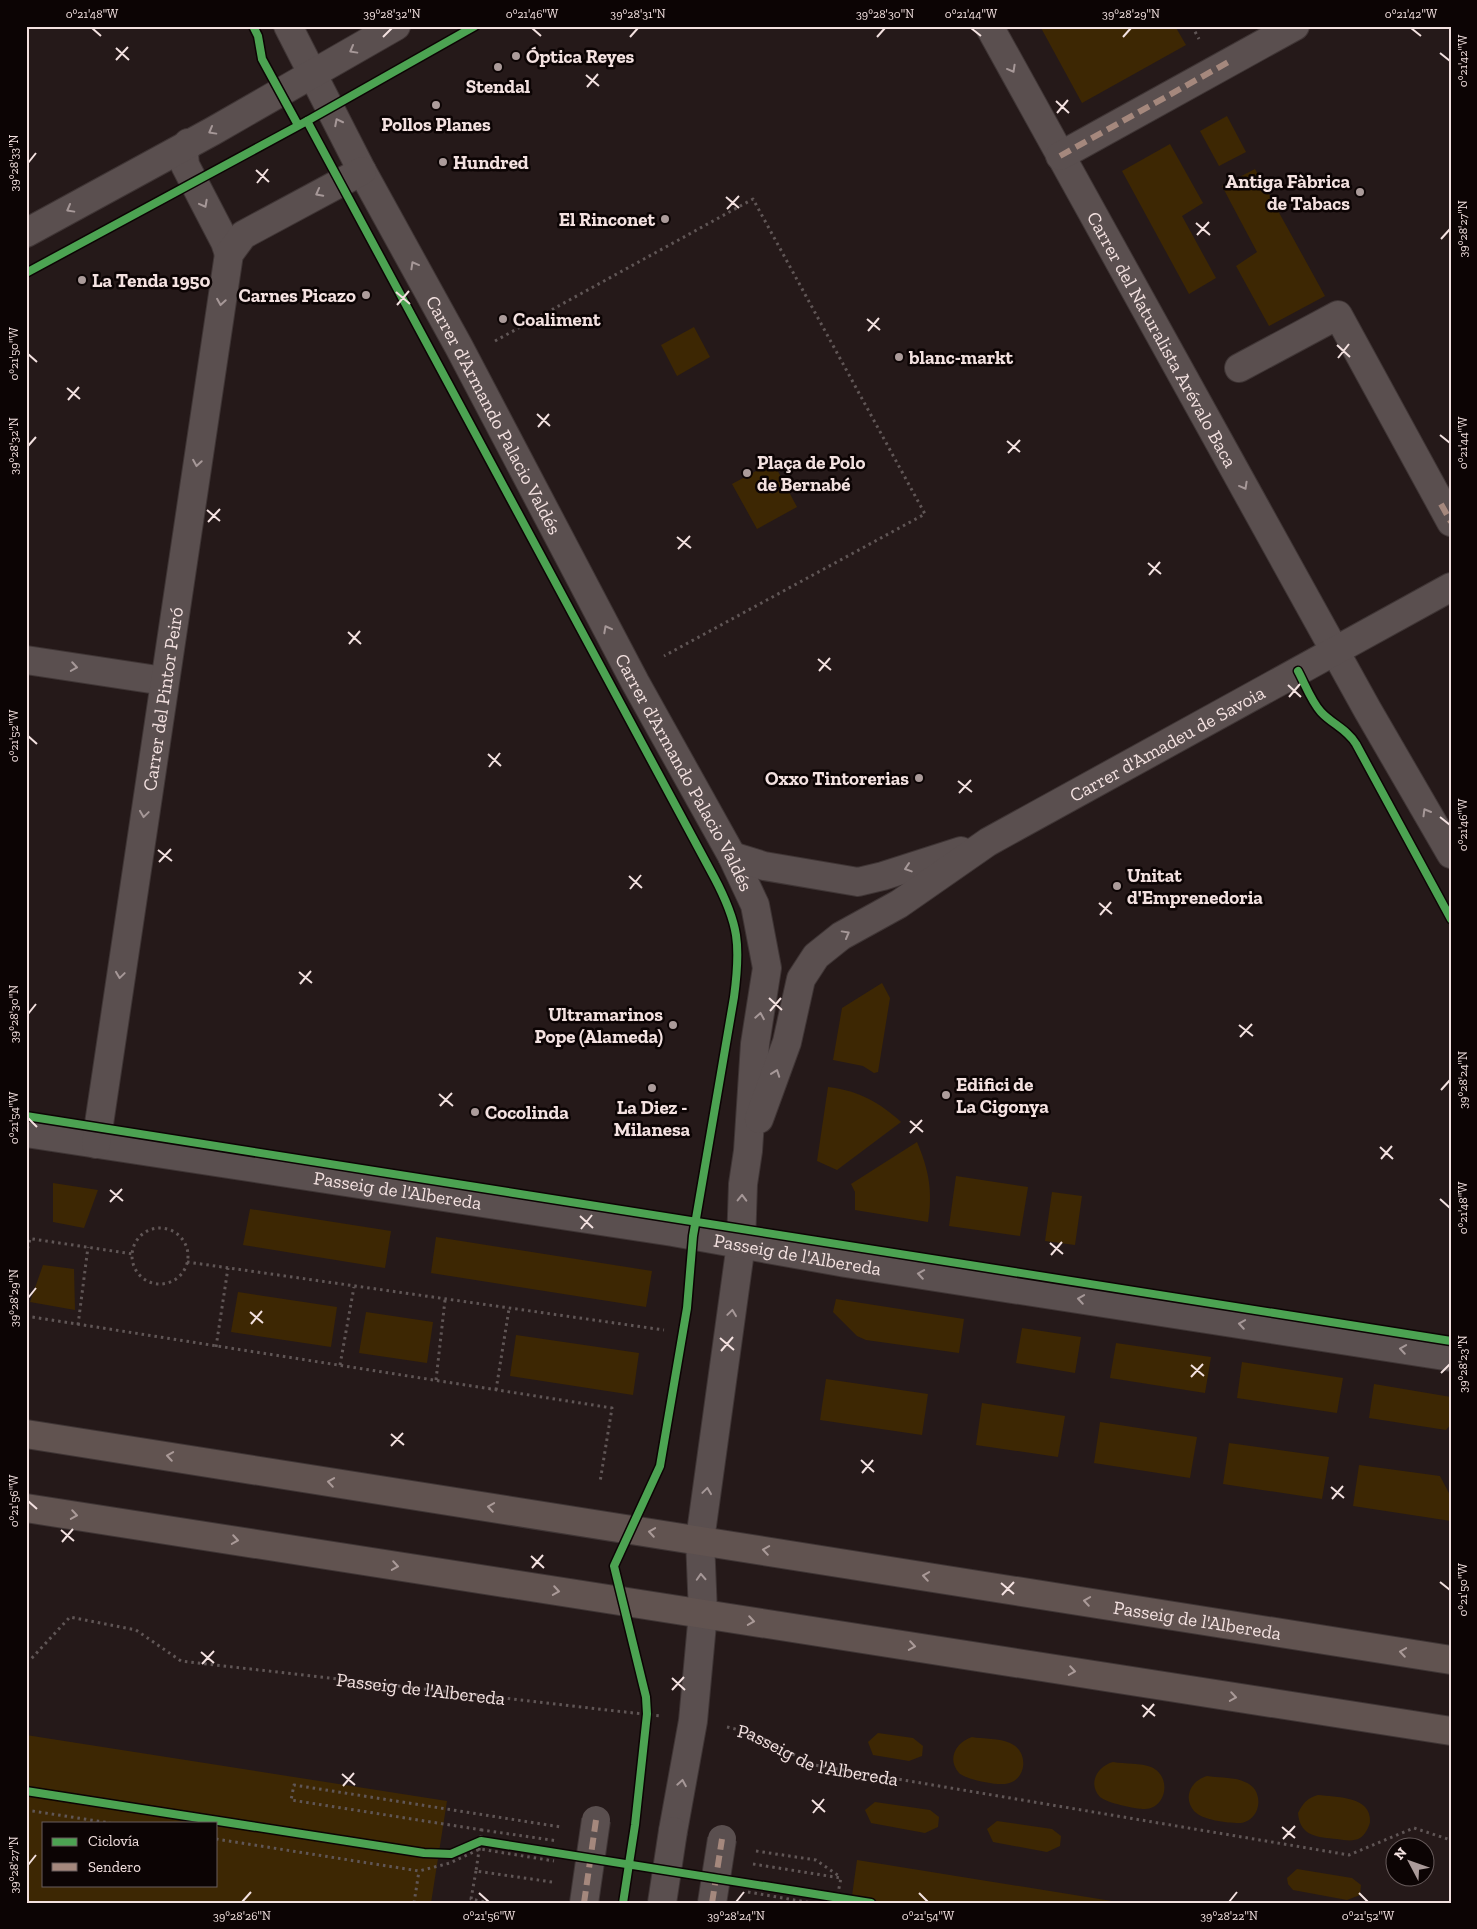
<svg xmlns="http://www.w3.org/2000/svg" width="1477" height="1929" font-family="'Zilla Slab',serif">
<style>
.green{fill:#3d2703;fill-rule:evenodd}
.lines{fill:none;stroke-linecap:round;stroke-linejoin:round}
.minor-casing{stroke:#3f3535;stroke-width:30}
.major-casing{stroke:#3f3535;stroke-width:30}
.path{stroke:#605656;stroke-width:3;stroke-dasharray:2.5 4;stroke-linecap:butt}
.minor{stroke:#5a4f4f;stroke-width:28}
.major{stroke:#615350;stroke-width:28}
.minor-bridge-casing{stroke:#3f3535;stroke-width:30;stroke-linecap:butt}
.minor-bridge{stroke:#5a4f4f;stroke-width:28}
.quiet{stroke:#a5887d;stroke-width:6;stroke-dasharray:12 6;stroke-linecap:butt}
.cycleway-casing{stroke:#0c0404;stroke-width:11}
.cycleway{stroke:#4ca352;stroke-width:8}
.oneway{stroke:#a69898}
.oneway2{stroke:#aa9a98}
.ticks{fill:none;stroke:#f3e1e0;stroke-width:2}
.poi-dot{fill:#ab9b9a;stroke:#0c0404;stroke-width:2}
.labels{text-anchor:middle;stroke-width:5;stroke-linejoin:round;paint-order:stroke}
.poi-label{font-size:19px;font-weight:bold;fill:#f3e1e0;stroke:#0c0404;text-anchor:start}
.street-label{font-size:19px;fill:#f3e1e0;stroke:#0c0404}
.neatline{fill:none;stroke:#f3e1e0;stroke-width:2}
.ticks-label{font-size:12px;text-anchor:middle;fill:#f3e1e0}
</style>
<rect width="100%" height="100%" fill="#251919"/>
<g class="green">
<polygon points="1040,26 1175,26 1186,45 1082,103"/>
<polygon points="1227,116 1246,152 1219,166 1200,131"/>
<polygon points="1170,144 1203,203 1182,216 1216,278 1189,294 1122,171"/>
<polygon points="1255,169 1325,296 1269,326 1236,266 1257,252 1222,186"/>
<polygon points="694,327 710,357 677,376 661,345"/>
<polygon points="773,462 797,507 757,529 732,484"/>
<polygon points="882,983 890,998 878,1072 874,1073 863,1066 833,1060 842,1008"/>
<path d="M828,1087C859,1091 879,1102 901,1122L837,1170L817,1161Z"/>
<path d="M917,1142C929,1170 933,1192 928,1222L855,1210V1192L851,1184Z"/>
<polygon points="956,1176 1028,1187 1020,1236 949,1226"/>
<polygon points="53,1183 98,1190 84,1228 53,1222"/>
<polygon points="1052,1192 1082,1196 1075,1245 1045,1241"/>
<polygon points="250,1209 391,1231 385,1268 243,1245"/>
<polygon points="436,1237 652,1271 646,1307 431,1273"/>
<polygon points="43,1265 74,1269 75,1310 30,1302"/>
<polygon points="238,1292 337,1307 331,1347 231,1332"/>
<polygon points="836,1299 964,1319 959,1353 866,1340 857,1336 833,1312"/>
<polygon points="366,1312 433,1322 427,1363 359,1353"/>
<polygon points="1022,1328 1081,1337 1075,1373 1016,1363"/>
<polygon points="516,1335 639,1353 633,1395 510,1376"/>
<polygon points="1116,1343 1211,1357 1205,1393 1110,1378"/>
<polygon points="1242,1362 1343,1378 1337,1413 1237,1398"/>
<polygon points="826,1379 928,1394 922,1435 820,1420"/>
<polygon points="1374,1384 1451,1397 1451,1424 1446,1430 1369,1418"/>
<polygon points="982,1403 1065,1416 1058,1457 976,1445"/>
<polygon points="1100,1422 1197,1437 1190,1478 1094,1463"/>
<polygon points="1229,1443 1329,1457 1322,1499 1223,1484"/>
<polygon points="1359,1465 1440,1476 1451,1497 1451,1521 1353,1506"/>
<polygon points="878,1733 913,1738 923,1746 922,1756 909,1761 873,1755 868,1742"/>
<path d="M26,1735L447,1801L431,1903H26ZM44,1823H216V1885H44Z"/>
<path d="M972,1737C983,1739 1000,1738 1010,1743C1031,1752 1026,1784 1003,1784C994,1785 965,1779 959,1773C946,1758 957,1742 972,1737Z"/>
<path d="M1113,1762C1125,1764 1141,1763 1151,1767C1172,1776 1167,1808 1145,1809C1135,1809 1107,1803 1100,1797C1087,1783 1098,1766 1113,1762Z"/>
<path d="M1207,1776C1219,1778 1235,1777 1245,1782C1266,1790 1261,1822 1239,1823C1227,1823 1202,1820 1194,1811C1182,1797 1192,1780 1207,1776Z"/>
<path d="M1318,1795C1335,1797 1372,1796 1370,1822C1369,1827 1365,1835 1360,1838C1353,1842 1345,1840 1337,1839C1318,1837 1300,1837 1298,1813C1303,1803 1307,1798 1318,1795Z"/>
<polygon points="875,1802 930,1810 939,1817 938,1827 925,1833 871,1823 865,1810"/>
<polygon points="997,1821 1052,1829 1061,1836 1060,1846 1047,1852 993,1842 987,1829"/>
<polygon points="857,1860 1124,1903 851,1903"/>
<polygon points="1297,1869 1352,1878 1361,1885 1360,1895 1347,1900 1293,1890 1288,1884 1287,1878"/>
</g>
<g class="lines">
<g class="minor-casing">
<g id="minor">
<path id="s3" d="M288,26L362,171L459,347L635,682L732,856L755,905L767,968L755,1044L748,1151L743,1184L741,1244L700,1540L703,1613L693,1721L673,1831"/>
<path id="s4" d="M989,26L1367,709L1451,854"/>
<polyline points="188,143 184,154 185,165 225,242 229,254"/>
<polyline points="1060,156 1295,26"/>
<polyline points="26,233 213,131 396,26"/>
<polyline points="1239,368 1338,315 1451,522"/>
<polyline points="26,660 164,681"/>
<polyline points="732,856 764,866 858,882 883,876 961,851"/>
<path id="s5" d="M759,1119L787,1042L801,979L816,956L841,936L899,904L988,842L1451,587"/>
<path id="s6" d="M26,1133L673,1232L846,1263L1451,1357"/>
<path id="s7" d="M96,1144L229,254L243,235L362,171"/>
</g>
</g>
<g class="major-casing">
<g id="major">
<path id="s8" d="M26,1434L1451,1660"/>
<polyline points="26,1508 1451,1731"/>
</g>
</g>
<g class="path">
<polyline points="1192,26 1199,39"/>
<polyline points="495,341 753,199 925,514 664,656"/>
<circle cx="160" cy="1256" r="28"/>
<polyline points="26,1238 133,1254"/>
<polyline points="26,1255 30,1239"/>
<polyline points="187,1262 664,1330"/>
<polyline points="26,1316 612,1408 600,1482"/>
<polyline points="78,1325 88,1247"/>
<polyline points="216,1347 228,1268"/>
<polyline points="340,1365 354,1287"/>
<polyline points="436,1380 445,1300"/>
<polyline points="496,1390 509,1309"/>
<path id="s1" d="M26,1661L31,1659L70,1617L136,1630L181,1661L660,1716"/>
<path id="s2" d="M727,1727L752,1733L814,1765L1349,1855L1414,1828L1451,1840"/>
<polyline points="26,1810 110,1823"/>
<polyline points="482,1830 291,1800 294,1785 561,1827"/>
<polyline points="216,1839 419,1871 450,1863 480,1849 554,1861"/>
<polyline points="756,1851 816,1860 839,1876"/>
<polyline points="753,1864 841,1878 836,1903"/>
<polyline points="476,1871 471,1899 490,1903"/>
<polyline points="552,1882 476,1871 482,1830 558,1841"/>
<polyline points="748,1892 812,1903"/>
<polyline points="414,1903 419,1871"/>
</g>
<use href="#minor" class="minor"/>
<use href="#major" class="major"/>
<g class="minor-bridge-casing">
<g id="minor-bridge">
<polyline points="584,1903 596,1820"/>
<polyline points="662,1903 673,1831"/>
<polyline points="712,1903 722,1839"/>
</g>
</g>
<use href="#minor-bridge" class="minor-bridge"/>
<g class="quiet">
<polyline points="989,27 989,26"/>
<polyline points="1060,156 1232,60"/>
<polyline points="1441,504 1451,522"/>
<polyline points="584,1903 596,1820"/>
<polyline points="712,1903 722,1839"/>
</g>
<g class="cycleway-casing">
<g id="cycleway">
<polyline points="253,26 258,36 262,59 298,125"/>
<path d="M307,121L714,877C739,924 741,945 734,997L693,1236L687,1308L660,1466L614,1566L646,1697L647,1714L635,1825L623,1903"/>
<polyline points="26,273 307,121 475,26"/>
<path d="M1298,671C1305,684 1311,701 1321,712C1332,724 1347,729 1356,744L1451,919"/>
<polyline points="26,1116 1451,1341"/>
<polyline points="26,1791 424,1853 451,1854 481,1841 871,1903"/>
</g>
</g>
<use href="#cycleway" class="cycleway"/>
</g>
<defs><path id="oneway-chevron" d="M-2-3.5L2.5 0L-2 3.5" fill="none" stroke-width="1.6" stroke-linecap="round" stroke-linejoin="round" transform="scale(1.25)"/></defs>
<g class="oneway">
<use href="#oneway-chevron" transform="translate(353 50) rotate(151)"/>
<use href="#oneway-chevron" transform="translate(1012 69) rotate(61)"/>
<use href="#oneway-chevron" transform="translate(338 122) rotate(-117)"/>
<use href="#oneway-chevron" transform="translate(212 131) rotate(151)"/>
<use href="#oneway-chevron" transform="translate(319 193) rotate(152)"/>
<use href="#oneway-chevron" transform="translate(204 204) rotate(62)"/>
<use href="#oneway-chevron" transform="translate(70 209) rotate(151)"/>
<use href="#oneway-chevron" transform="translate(414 265) rotate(-119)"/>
<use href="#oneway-chevron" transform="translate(221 302) rotate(99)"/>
<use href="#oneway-chevron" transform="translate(197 463) rotate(99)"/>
<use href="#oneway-chevron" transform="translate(1244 486) rotate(61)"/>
<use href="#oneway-chevron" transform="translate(607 629) rotate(-118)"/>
<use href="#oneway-chevron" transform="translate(74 667) rotate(9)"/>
<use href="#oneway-chevron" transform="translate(1426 812) rotate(-120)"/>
<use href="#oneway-chevron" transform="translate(144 814) rotate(98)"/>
<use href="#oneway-chevron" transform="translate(908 868) rotate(162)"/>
<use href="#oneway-chevron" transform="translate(846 934) rotate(-29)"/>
<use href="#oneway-chevron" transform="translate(120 975) rotate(98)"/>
<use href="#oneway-chevron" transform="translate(760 1016) rotate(-80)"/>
<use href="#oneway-chevron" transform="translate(776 1073) rotate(-70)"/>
<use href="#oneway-chevron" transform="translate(742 1198) rotate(-89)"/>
<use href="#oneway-chevron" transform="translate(921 1274) rotate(-171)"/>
<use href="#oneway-chevron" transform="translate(1081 1299) rotate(-171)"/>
<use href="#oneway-chevron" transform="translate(732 1313) rotate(-82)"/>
<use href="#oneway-chevron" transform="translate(1242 1324) rotate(-171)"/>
<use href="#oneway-chevron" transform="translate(1403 1349) rotate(-171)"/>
<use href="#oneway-chevron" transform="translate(707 1491) rotate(-82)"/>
<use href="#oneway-chevron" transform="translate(701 1577) rotate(-93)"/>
<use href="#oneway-chevron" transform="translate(682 1783) rotate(-80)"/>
</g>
<g class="oneway2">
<use href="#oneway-chevron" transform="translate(170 1456) rotate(-171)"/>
<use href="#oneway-chevron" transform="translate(331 1482) rotate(-171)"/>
<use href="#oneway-chevron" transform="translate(491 1507) rotate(-171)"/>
<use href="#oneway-chevron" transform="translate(74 1515) rotate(9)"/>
<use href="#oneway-chevron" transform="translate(652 1532) rotate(-171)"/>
<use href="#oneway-chevron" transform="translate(235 1540) rotate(9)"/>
<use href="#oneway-chevron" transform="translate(766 1550) rotate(-171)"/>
<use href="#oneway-chevron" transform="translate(395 1566) rotate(9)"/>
<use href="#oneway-chevron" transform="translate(926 1576) rotate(-171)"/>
<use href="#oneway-chevron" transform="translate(556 1591) rotate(9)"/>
<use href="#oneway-chevron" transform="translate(1087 1601) rotate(-171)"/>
<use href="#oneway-chevron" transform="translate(751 1621) rotate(9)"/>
<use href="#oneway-chevron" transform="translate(912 1646) rotate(9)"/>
<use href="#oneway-chevron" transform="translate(1403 1652) rotate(-171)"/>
<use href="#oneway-chevron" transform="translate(1072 1671) rotate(9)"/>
<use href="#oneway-chevron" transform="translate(1233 1697) rotate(9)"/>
</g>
<path class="ticks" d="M92,28L101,36M532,28L541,36M971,28L981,36M1411,28L1421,36M383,37L392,28M630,37L638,28M877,37L885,28M1123,37L1131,28M116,48L129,60M1440,53L1450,61M116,60L128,47M586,75L599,86M587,87L598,74M1056,101L1069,113M1057,113L1068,100M28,163L36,153M256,170L269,182M257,183L268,169M726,197L739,208M727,209L739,196M1196,223L1210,235M1197,235L1209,222M1441,239L1450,229M396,292L410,304M397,305L409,291M867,319L880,330M868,331L879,318M1337,345L1350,357M28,354L37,362M1338,358L1349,344M67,388L80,399M68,400L79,387M537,414L550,426M538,427L549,414M1440,435L1450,443M1007,441L1020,452M28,446L36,437M1008,453L1020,440M207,510L220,521M208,522L220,509M677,537L691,548M678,549L690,536M1148,563L1161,574M1149,575L1160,562M348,632L361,644M349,644L360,631M818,659L831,670M819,671L830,658M1288,685L1301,697M1289,697L1300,684M28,736L37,744M488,754L501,766M489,767L500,753M958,781L972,792M959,793L971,780M1440,817L1450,825M158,850L172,861M159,862L171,849M629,876L642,888M630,889L641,875M1099,903L1112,914M1100,915L1111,902M299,972L312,983M300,984L311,971M769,998L782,1010M770,1011L781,998M28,1014L36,1004M1239,1025L1253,1036M1240,1037L1252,1024M1441,1090L1450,1080M439,1094L453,1106M440,1106L452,1093M28,1118L37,1127M910,1121L923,1132M910,1133L922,1120M1380,1147L1393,1159M1381,1159L1392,1146M110,1190L123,1201M1440,1199L1450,1208M110,1202L122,1189M580,1216L593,1228M581,1229L592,1215M1050,1243L1063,1254M1051,1255L1062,1242M28,1298L36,1288M250,1312L263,1323M251,1324L262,1311M720,1338L734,1350M721,1351L733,1337M1191,1365L1204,1376M1441,1373L1450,1364M1191,1377L1203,1364M391,1434L404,1445M391,1446L403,1433M861,1460L874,1472M862,1473L873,1460M1331,1487L1344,1498M1332,1499L1343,1486M28,1501L37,1509M61,1530L74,1541M62,1542L73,1529M531,1556L544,1568M532,1568L543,1555M1440,1582L1450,1590M1001,1583L1014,1594M1002,1595L1014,1582M201,1652L214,1663M202,1664L214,1651M672,1678L685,1690M672,1690L684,1677M1142,1705L1155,1716M1143,1717L1154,1704M342,1774L355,1785M343,1786L354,1773M812,1800L825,1812M813,1813L824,1799M1282,1827L1295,1838M1283,1839L1295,1826M28,1865L36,1855M479,1893L489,1902M919,1893L928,1902M1359,1893L1368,1902M242,1902L251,1892M736,1902L744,1892M1229,1902L1237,1892"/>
<g class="poi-dot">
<circle cx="516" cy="56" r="5"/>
<circle cx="498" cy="67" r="5"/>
<circle cx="436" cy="105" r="5"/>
<circle cx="443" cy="162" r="5"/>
<circle cx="1360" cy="192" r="5"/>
<circle cx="665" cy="219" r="5"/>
<circle cx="82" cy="280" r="5"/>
<circle cx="366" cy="295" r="5"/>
<circle cx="503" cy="319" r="5"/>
<circle cx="899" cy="357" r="5"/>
<circle cx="747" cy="473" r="5"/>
<circle cx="919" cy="778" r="5"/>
<circle cx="1117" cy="886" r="5"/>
<circle cx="673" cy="1025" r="5"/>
<circle cx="652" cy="1088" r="5"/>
<circle cx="946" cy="1095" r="5"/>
<circle cx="475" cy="1112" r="5"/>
</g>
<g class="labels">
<g class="poi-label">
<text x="526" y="63">Óptica Reyes</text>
<text x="498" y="93" text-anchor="middle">Stendal</text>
<text x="436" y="131" text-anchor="middle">Pollos Planes</text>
<text x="453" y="169">Hundred</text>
<text x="1350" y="188" text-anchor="end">Antiga Fàbrica<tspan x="1350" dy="22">de Tabacs</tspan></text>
<text x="655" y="226" text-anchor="end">El Rinconet</text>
<text x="92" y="287">La Tenda 1950</text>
<text x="356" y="302" text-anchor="end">Carnes Picazo</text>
<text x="513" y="326">Coaliment</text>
<text x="909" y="364">blanc-markt</text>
<text x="757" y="469">Plaça de Polo<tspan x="757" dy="22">de Bernabé</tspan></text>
<text x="909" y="785" text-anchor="end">Oxxo Tintorerias</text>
<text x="1127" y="882">Unitat<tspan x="1127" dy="22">d'Emprenedoria</tspan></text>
<text x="663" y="1021" text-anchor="end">Ultramarinos<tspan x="663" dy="22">Pope (Alameda)</tspan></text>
<text x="956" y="1091">Edifici de<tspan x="956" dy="22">La Cigonya</tspan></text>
<text x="652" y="1114" text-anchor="middle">La Diez -<tspan x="652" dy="22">Milanesa</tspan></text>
<text x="485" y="1119">Cocolinda</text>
</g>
<g class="street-label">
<text dy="7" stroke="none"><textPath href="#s4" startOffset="358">Carrer del Naturalista Arévalo Baca</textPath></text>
<text dy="7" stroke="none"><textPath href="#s3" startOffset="440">Carrer d'Armando Palacio Valdés</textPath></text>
<text dy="7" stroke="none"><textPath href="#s7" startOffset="450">Carrer del Pintor Peiró</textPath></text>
<text dy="7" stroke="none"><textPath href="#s5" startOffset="585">Carrer d'Amadeu de Savoia</textPath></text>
<text dy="7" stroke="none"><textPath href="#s3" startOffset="845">Carrer d'Armando Palacio Valdés</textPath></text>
<text dy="7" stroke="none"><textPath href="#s6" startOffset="376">Passeig de l'Albereda</textPath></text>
<text dy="7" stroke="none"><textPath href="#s6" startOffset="781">Passeig de l'Albereda</textPath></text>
<text dy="7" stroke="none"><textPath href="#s8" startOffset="1186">Passeig de l'Albereda</textPath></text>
<text dy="7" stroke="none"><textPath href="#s1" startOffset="426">Passeig de l'Albereda</textPath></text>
<text dy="7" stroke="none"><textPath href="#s2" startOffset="96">Passeig de l'Albereda</textPath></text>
</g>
</g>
<rect width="1477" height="1929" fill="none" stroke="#0c0404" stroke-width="55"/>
<rect x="42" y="1822" width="175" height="65" fill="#0c0404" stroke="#685c5c"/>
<rect x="52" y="1838" width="25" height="8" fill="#4ca352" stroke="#685c5c"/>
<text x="88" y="1846" font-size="15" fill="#f3e1e0">Ciclovía</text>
<rect x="52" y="1863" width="25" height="8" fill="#a5887d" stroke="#685c5c"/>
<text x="88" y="1872" font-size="15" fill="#f3e1e0">Sendero</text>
<g transform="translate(1410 1862) rotate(311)"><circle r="24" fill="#0c0404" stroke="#685c5c"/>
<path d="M0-4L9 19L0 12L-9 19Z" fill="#ab9b9a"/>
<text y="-8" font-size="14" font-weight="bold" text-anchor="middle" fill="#f3e1e0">N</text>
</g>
<rect x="28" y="28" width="1422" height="1874" class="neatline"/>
<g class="ticks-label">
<text x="92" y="18">0°21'48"W</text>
<text x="392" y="18">39°28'32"N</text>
<text x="532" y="18">0°21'46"W</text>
<text x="638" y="18">39°28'31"N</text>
<text x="885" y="18">39°28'30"N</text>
<text x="971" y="18">0°21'44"W</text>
<text x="1131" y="18">39°28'29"N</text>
<text x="1411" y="18">0°21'42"W</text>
<text transform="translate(1463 61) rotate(-90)" y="4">0°21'42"W</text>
<text transform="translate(14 163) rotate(-90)" y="4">39°28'33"N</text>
<text transform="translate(1463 229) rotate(-90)" y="4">39°28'27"N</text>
<text transform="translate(14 354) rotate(-90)" y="4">0°21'50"W</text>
<text transform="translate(1463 443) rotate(-90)" y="4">0°21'44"W</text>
<text transform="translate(14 446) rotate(-90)" y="4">39°28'32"N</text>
<text transform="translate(14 736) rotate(-90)" y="4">0°21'52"W</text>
<text transform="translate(1463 825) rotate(-90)" y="4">0°21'46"W</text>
<text transform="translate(14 1014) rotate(-90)" y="4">39°28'30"N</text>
<text transform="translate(1463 1080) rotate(-90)" y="4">39°28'24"N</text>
<text transform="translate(14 1118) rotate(-90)" y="4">0°21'54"W</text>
<text transform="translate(1463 1208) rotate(-90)" y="4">0°21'48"W</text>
<text transform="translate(14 1298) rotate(-90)" y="4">39°28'29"N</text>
<text transform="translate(1463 1364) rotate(-90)" y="4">39°28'23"N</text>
<text transform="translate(14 1501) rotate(-90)" y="4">0°21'56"W</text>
<text transform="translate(1463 1590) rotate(-90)" y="4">0°21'50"W</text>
<text transform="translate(14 1865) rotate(-90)" y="4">39°28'27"N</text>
<text x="242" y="1920">39°28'26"N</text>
<text x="489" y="1920">0°21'56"W</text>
<text x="736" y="1920">39°28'24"N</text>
<text x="928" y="1920">0°21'54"W</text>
<text x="1229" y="1920">39°28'22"N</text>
<text x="1368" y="1920">0°21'52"W</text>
</g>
</svg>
